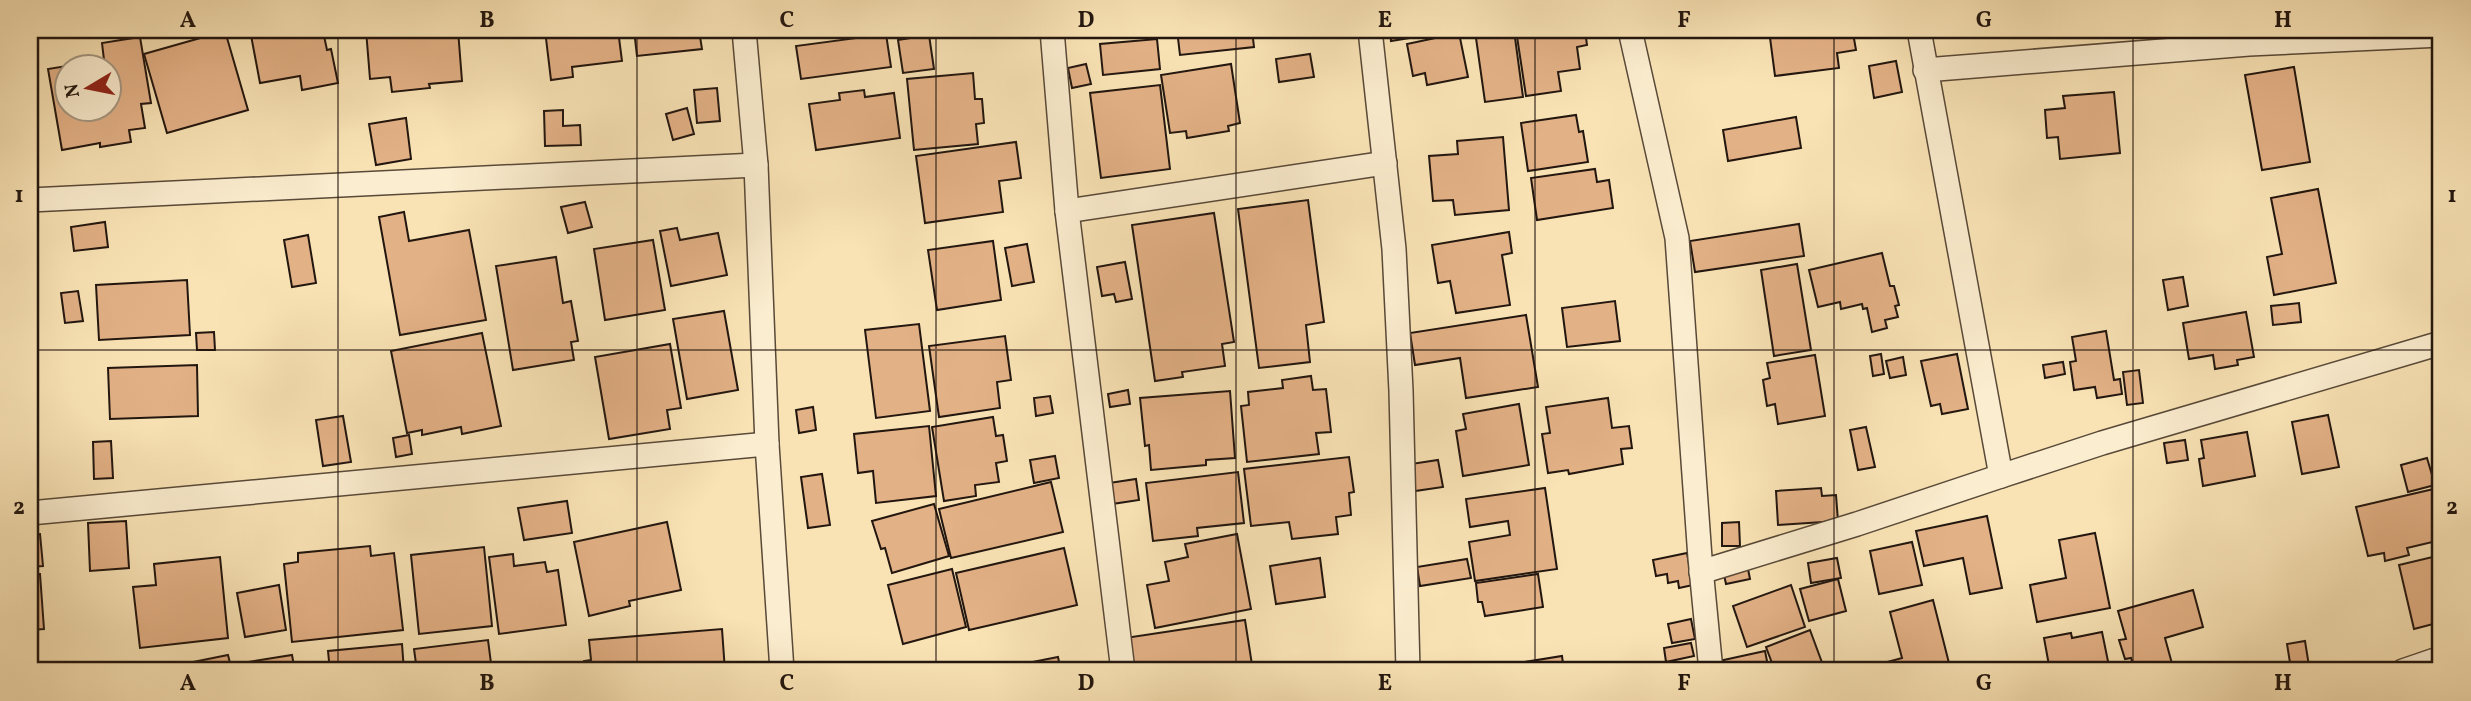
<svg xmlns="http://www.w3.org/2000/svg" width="2471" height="701" font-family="Vollkorn,serif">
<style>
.building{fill:#e3b186;stroke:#22160f;stroke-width:2;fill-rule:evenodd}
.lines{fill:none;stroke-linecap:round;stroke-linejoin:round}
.street-casing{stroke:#584938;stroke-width:26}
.street{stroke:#fbedcf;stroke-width:23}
.grid{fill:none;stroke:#22160f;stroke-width:2;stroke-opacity:0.55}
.neatline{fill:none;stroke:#22160f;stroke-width:2.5}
.grid-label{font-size:23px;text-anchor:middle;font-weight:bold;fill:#22160f}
</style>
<rect width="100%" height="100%" fill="#f9e3b5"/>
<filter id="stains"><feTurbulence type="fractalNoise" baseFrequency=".00286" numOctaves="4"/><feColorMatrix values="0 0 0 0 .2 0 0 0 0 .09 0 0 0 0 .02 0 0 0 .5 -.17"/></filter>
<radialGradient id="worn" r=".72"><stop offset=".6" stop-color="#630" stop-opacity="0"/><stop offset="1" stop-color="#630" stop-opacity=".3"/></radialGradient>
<g class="building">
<polygon points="250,30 328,30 323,31 327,50 331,49 338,83 302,90 300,76 260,83"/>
<polygon points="366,30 458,30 462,81 429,84 430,88 392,92 390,77 370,79"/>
<polygon points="545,30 618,30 622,61 572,67 573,77 551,80"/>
<polygon points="634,30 699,30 702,49 637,56"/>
<polygon points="1177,30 1252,30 1254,47 1180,55"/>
<polygon points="1390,30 1409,30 1410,38 1391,41"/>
<polygon points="1431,30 1463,30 1431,34"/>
<polygon points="1484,30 1514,30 1523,97 1485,102 1475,31"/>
<polygon points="1516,30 1585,30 1587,45 1577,47 1580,69 1558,72 1561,91 1526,96"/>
<polygon points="1769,30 1859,30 1860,33 1853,33 1856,50 1837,53 1839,68 1775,76"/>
<polygon points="225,31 248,110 167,133 144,54"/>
<polygon points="1459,33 1468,77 1427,85 1425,73 1413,76 1407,44"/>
<polygon points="886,34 891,67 801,79 796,46"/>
<polygon points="929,35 934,69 903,73 898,40"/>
<path d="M140,37L151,103L141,104L145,128L129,130L131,142L100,147V143L62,150L48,69L104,60L102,43ZM66,66H108V108H66Z"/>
<polygon points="1157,39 1160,69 1103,75 1100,44"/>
<polygon points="1310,54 1314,77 1279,82 1276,59"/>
<polygon points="1896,61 1902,92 1874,98 1869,66"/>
<polygon points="1086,64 1091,84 1072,88 1068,68"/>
<polygon points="1231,64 1240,123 1228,126 1229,131 1187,138 1186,131 1170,133 1161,75"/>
<polygon points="2294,67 2310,162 2262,170 2245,75"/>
<polygon points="973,73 975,99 982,99 984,123 976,124 978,144 914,150 907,79"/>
<polygon points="1160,85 1170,169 1101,178 1090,93"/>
<polygon points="717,88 720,121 697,123 694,90"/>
<polygon points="864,90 865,97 894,93 900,138 816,150 809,104 840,100 839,93"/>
<polygon points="2114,92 2120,153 2060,159 2058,137 2047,138 2045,110 2065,108 2063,96"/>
<polygon points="687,108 694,134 673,140 666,114"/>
<polygon points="563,110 563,126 580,125 581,145 545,146 544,111"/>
<polygon points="1576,115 1579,132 1583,131 1588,162 1528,171 1521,123"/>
<polygon points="1796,117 1801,148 1728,161 1723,130"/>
<polygon points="406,118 411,159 376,165 369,124"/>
<polygon points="1503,137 1509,210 1455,215 1453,200 1433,201 1429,156 1458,154 1457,141"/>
<polygon points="1016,142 1021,178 999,181 1003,212 925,223 916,156"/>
<polygon points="1595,169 1597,182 1609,180 1613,208 1537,220 1531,178"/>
<polygon points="2318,189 2336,283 2274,295 2267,257 2282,254 2271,198"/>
<polygon points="1308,200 1324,322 1306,325 1310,362 1259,368 1238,209"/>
<polygon points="585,202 592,227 568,233 561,207"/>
<polygon points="404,212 409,241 469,230 486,320 400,335 379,217"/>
<polygon points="1214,213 1234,342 1222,344 1225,366 1182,372 1183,377 1155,381 1132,225"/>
<polygon points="105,222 108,247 74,251 71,227"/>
<polygon points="1799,224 1804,256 1695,272 1690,241"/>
<polygon points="677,228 680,240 718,233 727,275 671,286 660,231"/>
<polygon points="1509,232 1512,253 1502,255 1510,305 1456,313 1450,281 1438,283 1432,245"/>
<polygon points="308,235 316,283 292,287 284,240"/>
<polygon points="653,240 665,310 605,320 594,249"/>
<polygon points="993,241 1001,300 937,310 928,250"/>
<polygon points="1027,244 1034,282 1012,286 1005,248"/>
<polygon points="1882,253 1890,286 1894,286 1899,305 1895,306 1898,317 1885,320 1887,328 1872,332 1867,308 1863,309 1862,304 1841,309 1840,302 1818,307 1809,270"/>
<polygon points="556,257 563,303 571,301 578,341 571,342 574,360 513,370 496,266"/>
<polygon points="1125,262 1132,299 1116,302 1114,294 1102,296 1097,267"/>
<polygon points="1797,264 1811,350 1774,356 1761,270"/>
<polygon points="2183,277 2188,306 2168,310 2163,280"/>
<polygon points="187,280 190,335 99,340 96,285"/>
<polygon points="78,291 83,321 65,323 61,293"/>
<polygon points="1615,301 1620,341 1567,347 1562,308"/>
<polygon points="2299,303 2301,322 2273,325 2271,306"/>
<polygon points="724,311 738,390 687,399 673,319"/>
<polygon points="2246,312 2254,357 2237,360 2238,365 2215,369 2213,355 2189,359 2183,323"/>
<polygon points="1526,315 1538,387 1466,398 1460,358 1415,365 1410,333"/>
<polygon points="919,324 930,411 876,418 865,330"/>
<polygon points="2106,331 2114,380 2120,379 2122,394 2097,398 2095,387 2074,390 2070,362 2076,361 2072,337"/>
<polygon points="214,332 215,350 197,350 196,333"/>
<polygon points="482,333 501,426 462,434 461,427 422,435 422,430 407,433 391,351"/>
<polygon points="1005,336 1011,380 997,382 1000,408 939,417 929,346"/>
<polygon points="670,344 681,408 667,410 670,429 609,439 595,357"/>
<polygon points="1881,354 1884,374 1873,376 1870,356"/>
<polygon points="1957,354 1968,409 1942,414 1940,404 1931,406 1921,361"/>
<polygon points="1815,355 1825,416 1778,424 1775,404 1767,406 1763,380 1770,378 1767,363"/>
<polygon points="1903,357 1906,375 1890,378 1886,361"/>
<polygon points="2063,362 2065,374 2045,378 2043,365"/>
<polygon points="197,365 198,416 110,419 108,368"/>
<polygon points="2139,370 2143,403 2127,405 2123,372"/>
<polygon points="1311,376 1313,390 1326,389 1331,432 1316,433 1319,454 1247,462 1241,406 1249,405 1248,392 1283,388 1282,380"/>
<polygon points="1128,390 1130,404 1110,407 1108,394"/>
<polygon points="1230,391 1235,458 1206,460 1206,465 1151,470 1149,445 1145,446 1140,398"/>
<polygon points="1050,396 1053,413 1036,416 1034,398"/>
<polygon points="1608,398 1612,428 1629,426 1632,448 1621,449 1623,464 1569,474 1568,470 1548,473 1542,434 1550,433 1546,407"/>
<polygon points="1519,404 1529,465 1463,476 1456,431 1466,429 1463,414"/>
<polygon points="813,407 816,430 799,433 796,410"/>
<polygon points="2328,415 2339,467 2302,474 2292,422"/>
<polygon points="343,416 351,462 323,466 316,420"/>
<polygon points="993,417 996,436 1003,435 1007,461 996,463 999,482 975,485 976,496 944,501 932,427"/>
<polygon points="929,426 936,496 876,503 873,471 858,473 854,434"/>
<polygon points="1866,427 1875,467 1858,470 1850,430"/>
<polygon points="2247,432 2255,476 2203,486 2199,459 2204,458 2201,440"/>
<polygon points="409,435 412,454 396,457 393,438"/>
<polygon points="2185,440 2188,460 2167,463 2164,443"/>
<polygon points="111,441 113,478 94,479 93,442"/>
<polygon points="1055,456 1059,478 1034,483 1030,460"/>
<polygon points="1349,457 1354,492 1349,493 1351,515 1336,517 1338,534 1292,539 1289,522 1251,526 1244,469"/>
<polygon points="2427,458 2435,485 2408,492 2401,465"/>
<polygon points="1438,460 1443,487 1415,491 1411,464"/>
<polygon points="1238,472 1244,523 1197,528 1198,536 1153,541 1146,483"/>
<polygon points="822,474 830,525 808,528 801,477"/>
<polygon points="1136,479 1139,500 1112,504 1109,483"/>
<polygon points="1051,482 1063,532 951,558 939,509"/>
<polygon points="1545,488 1557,569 1475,581 1469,542 1510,535 1508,521 1470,527 1466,499"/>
<polygon points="1821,488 1822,496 1836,495 1838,521 1778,525 1776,491"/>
<polygon points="2438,488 2441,501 2441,540 2407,548 2409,555 2385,561 2384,553 2368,556 2356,507"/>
<polygon points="567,501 572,533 524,540 518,508"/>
<polygon points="934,504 949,556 892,573 885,548 881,549 872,521"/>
<polygon points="1987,516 2002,588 1970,594 1963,558 1924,566 1916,531"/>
<polygon points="126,521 129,568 90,571 88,523"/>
<polygon points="667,522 681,590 629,601 630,606 589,616 574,542"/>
<polygon points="1739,522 1740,546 1722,546 1722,523"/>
<polygon points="2095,533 2110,608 2037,622 2030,585 2066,578 2059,540"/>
<polygon points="40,534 43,566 30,567 30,535"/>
<polygon points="1237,534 1251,609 1155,628 1147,585 1169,581 1165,562 1188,557 1185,544"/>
<polygon points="1912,542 1922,585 1879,594 1870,551"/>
<polygon points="370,546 371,556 394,553 403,630 292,642 284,564 298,562 298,553"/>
<polygon points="484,547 492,626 419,634 411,555"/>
<polygon points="1064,548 1077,605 969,630 956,573"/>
<polygon points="1687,553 1693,585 1679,588 1678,581 1668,583 1667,574 1656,576 1653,560"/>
<polygon points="513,554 514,566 545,562 547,572 558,570 566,625 499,634 489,557"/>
<polygon points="2441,555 2441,622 2414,629 2399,565"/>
<polygon points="220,557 228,638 140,648 133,587 156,585 154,564"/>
<polygon points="1320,558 1325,597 1276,604 1270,566"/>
<polygon points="1837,558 1841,578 1811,583 1808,563"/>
<polygon points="1467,559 1471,578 1420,586 1417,567"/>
<polygon points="952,569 966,627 903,644 888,585"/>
<polygon points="1748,569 1750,579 1726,584 1724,575"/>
<polygon points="30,574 40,574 44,629 30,630"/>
<polygon points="1538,574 1543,607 1485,616 1482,602 1478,602 1476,583"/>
<polygon points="1838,579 1846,611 1809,621 1800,589"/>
<polygon points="279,585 286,630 245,637 237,593"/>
<polygon points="1791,585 1805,627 1747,647 1733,606"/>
<polygon points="2193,590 2203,627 2165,638 2174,671 2129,671 2128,669 2134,668 2131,658 2125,659 2119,640 2126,639 2118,611"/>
<polygon points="1933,600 1951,671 1882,671 1880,664 1902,658 1890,612"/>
<polygon points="1691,619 1695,639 1672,643 1668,624"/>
<polygon points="1245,620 1253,671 1131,671 1125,638"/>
<polygon points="722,629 725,671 585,671 584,661 591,660 589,640"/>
<polygon points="1810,630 1824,668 1815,671 1775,671 1766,647"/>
<polygon points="2102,632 2110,671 2050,671 2044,638 2071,633 2072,638"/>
<polygon points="488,640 492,671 417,671 414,649"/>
<polygon points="2305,641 2309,666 2291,669 2287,644"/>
<polygon points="1691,643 1694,656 1666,662 1664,648"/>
<polygon points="402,644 404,671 330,671 328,651"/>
<polygon points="1765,651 1769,671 1722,671 1719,661"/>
<polygon points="228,655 232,671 158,671 158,669"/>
<polygon points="292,655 295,671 236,671 235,664"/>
<polygon points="1562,656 1564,671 1501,671 1500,666"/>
<polygon points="1058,657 1061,671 987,671"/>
<polygon points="1632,664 1633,671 1583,671 1583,668"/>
</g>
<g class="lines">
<g class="street-casing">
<g id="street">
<polyline points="744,30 756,165 767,444 782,671"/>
<polyline points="1052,30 1067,211 1123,671"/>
<polyline points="1370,30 1394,249 1401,391 1408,671"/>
<polyline points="1630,30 1677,238 1700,558 1711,671"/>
<polyline points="1919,30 2001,476 2102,443 2441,343"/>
<polyline points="1925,70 2249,44 2441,35"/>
<polyline points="30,200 756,165"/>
<polyline points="1067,211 1385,163"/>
<polyline points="30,513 767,444"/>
<polyline points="1701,572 1857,524 2001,476"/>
<polyline points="2403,671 2441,658"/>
</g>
</g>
<use href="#street" class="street"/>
</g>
<path class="grid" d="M338,30V671M637,30V671M936,30V671M1236,30V671M1535,30V671M1834,30V671M2133,30V671M30,350H2441"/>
<rect width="2471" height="701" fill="none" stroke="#f9e3b5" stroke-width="77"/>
<g transform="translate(88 88) rotate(260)"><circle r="33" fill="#fbedcf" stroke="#a49782" stroke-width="2"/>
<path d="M0-5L12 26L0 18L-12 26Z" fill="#8f2418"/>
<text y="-10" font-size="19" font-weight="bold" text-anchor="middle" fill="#22160f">N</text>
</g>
<rect x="38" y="38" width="2394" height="624" class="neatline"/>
<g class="grid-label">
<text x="188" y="27">A</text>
<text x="487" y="27">B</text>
<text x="787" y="27">C</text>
<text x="1086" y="27">D</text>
<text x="1385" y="27">E</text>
<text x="1684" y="27">F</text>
<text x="1984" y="27">G</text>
<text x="2283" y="27">H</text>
<text x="19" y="202">1</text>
<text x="2452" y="202">1</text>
<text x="19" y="514">2</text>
<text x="2452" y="514">2</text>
<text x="188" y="690">A</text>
<text x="487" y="690">B</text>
<text x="787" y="690">C</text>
<text x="1086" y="690">D</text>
<text x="1385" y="690">E</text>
<text x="1684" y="690">F</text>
<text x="1984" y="690">G</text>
<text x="2283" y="690">H</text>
</g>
<rect width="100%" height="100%" filter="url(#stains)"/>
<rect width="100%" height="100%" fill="url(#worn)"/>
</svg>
